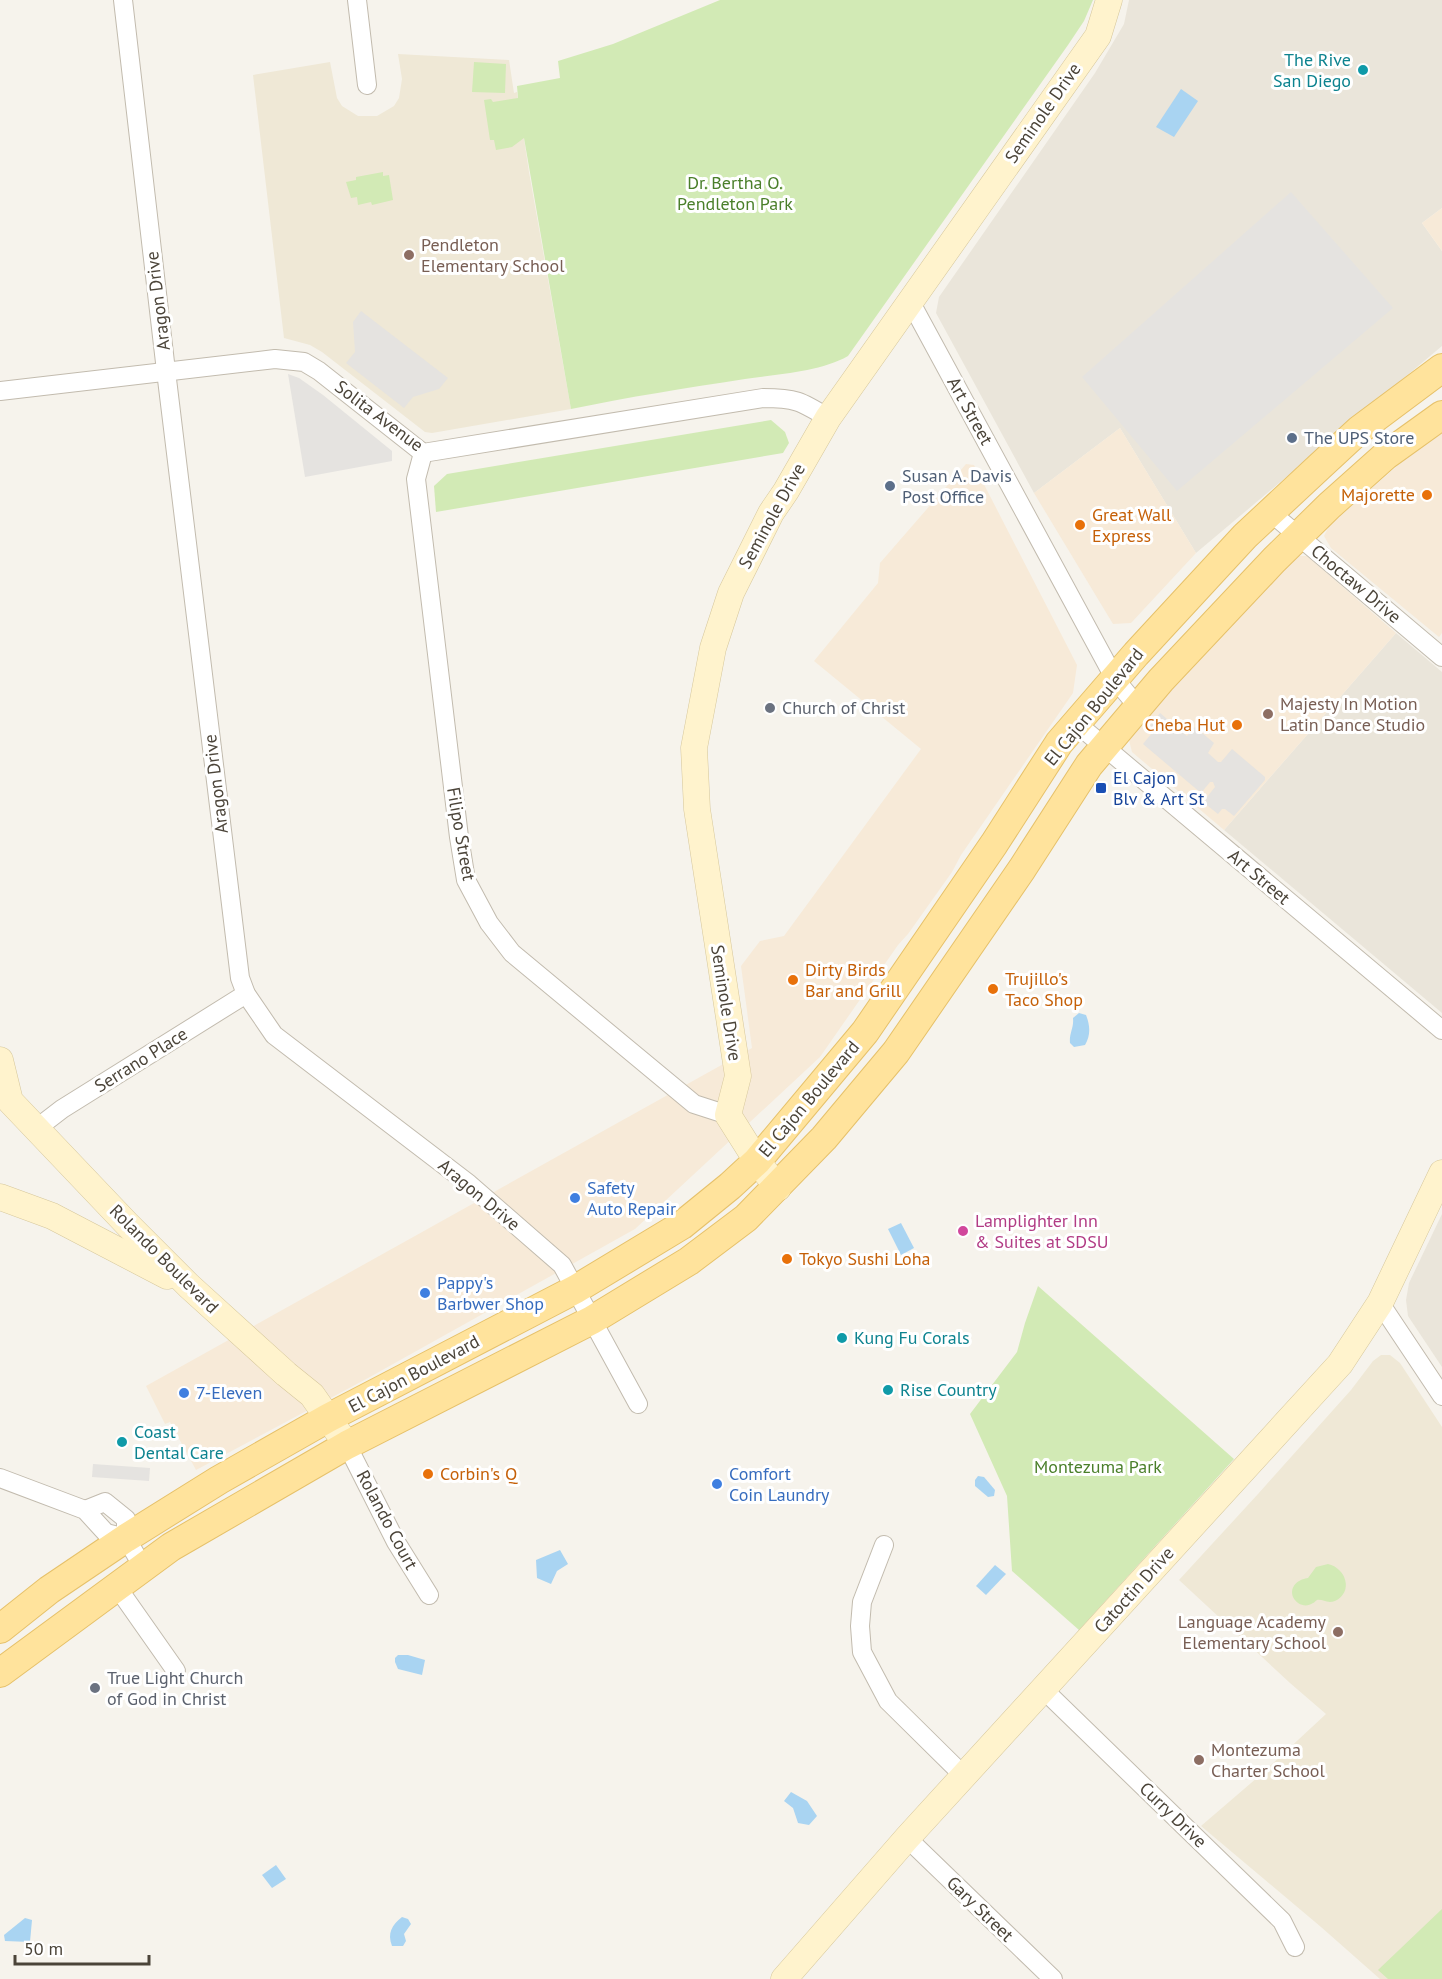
<svg xmlns="http://www.w3.org/2000/svg" width="1442" height="1979" font-family="'PT Sans',sans-serif">
<style>
.residential{fill:#eae5da}
.commercial{fill:#f7ead8}
.education{fill:#efe8d6}
.green{fill:#d2eab5}
.parking{fill:#e5e3e0}
.water{fill:#a9d4f2}
.lines{fill:none;stroke-linecap:round;stroke-linejoin:round}
.street-casing{stroke:#c2bbae;stroke-width:20}
.secondary-casing{stroke:#d6c79b;stroke-width:27}
.primary-casing{stroke:#e6c16a;stroke-width:30}
.street{stroke:#fff;stroke-width:18}
.secondary{stroke:#fff3cd;stroke-width:26}
.primary{stroke:#ffe39c;stroke-width:28}
.culture-dot{fill:#0f9aa8;stroke:#fff;stroke-width:2}
.education-dot{fill:#8d6e63;stroke:#fff;stroke-width:2}
.service-dot{fill:#5c6f8a;stroke:#fff;stroke-width:2}
.food-dot{fill:#e8710a;stroke:#fff;stroke-width:2}
.worship-dot{fill:#6b7280;stroke:#fff;stroke-width:2}
.transit-dot{fill:#1a4fb4;stroke:#fff;stroke-width:2}
.shop-dot{fill:#3f7fe0;stroke:#fff;stroke-width:2}
.hotel-dot{fill:#d1479c;stroke:#fff;stroke-width:2}
.labels{text-anchor:middle;stroke-width:6;stroke-linejoin:round;paint-order:stroke}
.culture-label{font-size:18px;fill:#0d838f;stroke:#fff;text-anchor:start}
.street-label{font-size:18px;fill:#4b4439;stroke:#fff}
.park-label{font-size:18px;fill:#4a7f2a;stroke:#fff}
.education-label{font-size:18px;fill:#785e54;stroke:#fff;text-anchor:start}
.service-label{font-size:18px;fill:#4e5e75;stroke:#fff;text-anchor:start}
.food-label{font-size:18px;fill:#c56008;stroke:#fff;text-anchor:start}
.worship-label{font-size:18px;fill:#5b616d;stroke:#fff;text-anchor:start}
.transit-label{font-size:18px;fill:#164399;stroke:#fff;text-anchor:start}
.shop-label{font-size:18px;fill:#366cbe;stroke:#fff;text-anchor:start}
.hotel-label{font-size:18px;fill:#b23c85;stroke:#fff;text-anchor:start}
</style>
<rect width="100%" height="100%" fill="#f6f3ec"/>
<g class="residential">
<polygon points="1129,0 1442,0 1442,208 1422,223 1442,251 1442,346 1196,553 1120,428 1034,493 936,313 939,297 1095,73 1124,24"/>
<polygon points="1396,633 1442,672 1442,1013 1224,830"/>
<polygon points="1442,1214 1442,1367 1408,1316 1406,1300 1409,1283"/>
</g>
<g class="commercial">
<polygon points="1442,208 1442,251 1422,223"/>
<polygon points="1120,428 1196,553 1131,623 1113,624 1034,493"/>
<polygon points="1442,432 1442,633 1439,637 1331,548 1324,536 1329,526 1404,460"/>
<polygon points="966,464 974,465 1077,665 1073,693 961,855 952,872 908,934 898,945 820,1057 635,1229 368,1378 196,1470 170,1422 165,1424 146,1386 752,1048 741,966 760,941 784,936 921,749 814,661 878,583 880,563"/>
<polygon points="1296,556 1307,556 1396,633 1224,830 1132,752 1129,740 1197,657"/>
</g>
<g class="education">
<polygon points="398,54 509,60 514,93 517,92 529,172 571,409 432,433 425,432 322,352 310,345 284,338 253,75 330,62 337,98 342,106 358,116 377,116 394,106 399,98 402,79"/>
<polygon points="1381,1355 1390,1355 1400,1363 1442,1427 1442,1979 1380,1979 1321,1927 1201,1826 1258,1777 1326,1714 1290,1683 1179,1580 1258,1494 1351,1390 1373,1361"/>
</g>
<g class="green">
<path d="M720,0H1093L1084,21L1068,45L848,356C820,372 777,374 745,379C686,388 629,397 571,409L524,138L512,147L496,150L494,140H490L484,100L491,99L493,102L518,98L517,86L560,78L558,61L613,44Z"/>
<polygon points="474,62 506,64 505,93 472,92"/>
<polygon points="383,172 383,176 389,175 393,200 372,205 371,202 358,205 357,197 351,198 346,182 356,180 356,177"/>
<polygon points="771,420 785,432 789,443 783,453 436,512 434,486 447,474"/>
<polygon points="1038,1286 1234,1459 1079,1630 1012,1571 1007,1496 970,1414 1017,1352 1025,1323"/>
<path d="M1328,1564C1346,1568 1354,1592 1335,1601C1327,1604 1323,1599 1317,1600C1315,1601 1314,1603 1313,1603C1306,1608 1297,1605 1293,1597C1289,1586 1299,1579 1308,1578L1316,1567Z"/>
<polygon points="1442,1909 1442,1979 1388,1979 1378,1970"/>
</g>
<g class="parking">
<polygon points="1291,192 1393,308 1177,491 1082,377"/>
<polygon points="361,311 448,378 439,389 413,397 404,408 346,363 355,352 353,322"/>
<polygon points="288,374 299,378 323,395 392,451 392,461 305,477"/>
<polygon points="1160,713 1187,736 1195,727 1214,743 1208,753 1218,762 1221,762 1232,749 1265,777 1265,780 1234,816 1225,809 1222,809 1218,814 1203,802 1215,787 1213,782 1210,782 1201,793 1143,744 1152,733 1148,728"/>
<polygon points="93,1464 150,1468 149,1481 92,1477"/>
</g>
<g class="water">
<polygon points="1181,89 1198,101 1174,137 1156,127"/>
<path d="M1079,1013L1086,1015C1090,1025 1091,1035 1085,1045L1074,1047L1070,1043C1069,1033 1074,1028 1073,1018Z"/>
<polygon points="901,1223 914,1248 901,1255 888,1229"/>
<polygon points="978,1476 984,1477 995,1490 994,1496 988,1497 975,1486 975,1480"/>
<polygon points="560,1550 568,1564 557,1571 551,1584 537,1578 536,1560"/>
<polygon points="995,1565 1006,1574 986,1595 976,1586"/>
<polygon points="398,1655 408,1655 425,1660 422,1675 398,1669 395,1662 395,1658"/>
<polygon points="791,1792 807,1801 817,1816 809,1825 798,1823 793,1808 784,1801"/>
<polygon points="276,1865 286,1879 272,1888 262,1875"/>
<path d="M402,1917L408,1919L411,1924L404,1934L406,1941L403,1946H392C387,1933 392,1925 402,1917Z"/>
<polygon points="25,1918 32,1920 30,1942 5,1941 4,1935"/>
</g>
<g class="lines">
<g class="street-casing">
<g id="street">
<polyline points="123,0 166,371 240,978 246,994 274,1035 469,1184 562,1265 638,1404"/>
<polyline points="357,0 367,85"/>
<polyline points="910,301 1115,679 1138,707"/>
<path d="M0,391L275,359L304,362L319,371L423,453L763,398C795,398 801,401 828,418"/>
<polyline points="423,453 416,479 459,837 466,880 489,923 512,953 694,1104 728,1115"/>
<polyline points="1270,512 1442,657"/>
<polyline points="1076,723 1442,1030"/>
<polyline points="36,1129 62,1109 246,994"/>
<polyline points="1380,1303 1442,1396"/>
<polyline points="347,1445 396,1542 429,1595"/>
<polyline points="0,1478 85,1510 106,1533 126,1538"/>
<polyline points="85,1510 105,1502 126,1519 126,1538 143,1567"/>
<polyline points="884,1545 862,1602 860,1626 862,1652 888,1701 964,1776"/>
<polyline points="117,1587 176,1671"/>
<polyline points="1044,1690 1282,1921 1295,1947"/>
<polyline points="907,1838 1053,1979"/>
</g>
</g>
<g class="secondary-casing">
<g id="secondary">
<polyline points="0,1060 10,1101 127,1224 189,1286 286,1374 312,1395 347,1445"/>
<polyline points="778,1188 757,1161 728,1115 738,1076 697,809 694,748 713,648 731,593 771,513 786,491 828,418 1098,36 1109,0"/>
<polyline points="0,1197 52,1216 167,1276"/>
<polyline points="784,1979 907,1838 1340,1364 1380,1303 1442,1173"/>
</g>
</g>
<g class="primary-casing">
<g id="primary">
<polyline points="0,1629 49,1590 126,1538 219,1480 328,1418 576,1289 682,1225 730,1186 757,1161 865,1032 994,844 1059,743 1136,654 1245,536 1319,467 1359,430 1442,368"/>
<polyline points="0,1673 171,1547 347,1445 592,1320 689,1261 746,1218 824,1138 896,1052 1022,869 1089,765 1161,680 1274,560 1329,506 1385,456 1442,415"/>
</g>
</g>
<use href="#street" class="street"/>
<use href="#secondary" class="secondary"/>
<use href="#primary" class="primary"/>
</g>
<g class="culture-dot">
<circle cx="1363" cy="70" r="6"/>
<circle cx="842" cy="1338" r="6"/>
<circle cx="888" cy="1390" r="6"/>
<circle cx="122" cy="1442" r="6"/>
</g>
<g class="education-dot">
<circle cx="409" cy="255" r="6"/>
<circle cx="1268" cy="714" r="6"/>
<circle cx="1338" cy="1632" r="6"/>
<circle cx="1199" cy="1760" r="6"/>
</g>
<g class="service-dot">
<circle cx="1292" cy="438" r="6"/>
<circle cx="890" cy="486" r="6"/>
</g>
<g class="food-dot">
<circle cx="1427" cy="495" r="6"/>
<circle cx="1080" cy="525" r="6"/>
<circle cx="1237" cy="725" r="6"/>
<circle cx="793" cy="980" r="6"/>
<circle cx="993" cy="989" r="6"/>
<circle cx="787" cy="1259" r="6"/>
<circle cx="428" cy="1474" r="6"/>
</g>
<g class="worship-dot">
<circle cx="770" cy="708" r="6"/>
<circle cx="95" cy="1688" r="6"/>
</g>
<rect class="transit-dot" x="1095" y="782" width="12" height="12" rx="3"/>
<g class="shop-dot">
<circle cx="575" cy="1198" r="6"/>
<circle cx="425" cy="1293" r="6"/>
<circle cx="184" cy="1393" r="6"/>
<circle cx="717" cy="1484" r="6"/>
</g>
<circle class="hotel-dot" cx="963" cy="1231" r="6"/>
<g class="labels">
<g class="culture-label">
<text x="1351" y="66" text-anchor="end">The Rive<tspan x="1351" dy="21">San Diego</tspan></text>
<text x="854" y="1344">Kung Fu Corals</text>
<text x="900" y="1396">Rise Country</text>
<text x="134" y="1438">Coast<tspan x="134" dy="21">Dental Care</tspan></text>
</g>
<g class="street-label">
<text transform="translate(1043 113) rotate(-55)" y="6">Seminole Drive</text>
<text transform="translate(158 301) rotate(-97)" y="6">Aragon Drive</text>
<text transform="translate(970 411) rotate(61)" y="6">Art Street</text>
<text transform="translate(379 416) rotate(37)" y="6">Solita Avenue</text>
<text transform="translate(772 516) rotate(-61)" y="6">Seminole Drive</text>
<text transform="translate(1356 584) rotate(40)" y="6">Choctaw Drive</text>
<text transform="translate(1094 707) rotate(-51)" y="6">El Cajon Boulevard</text>
<text transform="translate(216 784) rotate(-97)" y="6">Aragon Drive</text>
<text transform="translate(461 834) rotate(80)" y="6">Filipo Street</text>
<text transform="translate(1259 877) rotate(40)" y="6">Art Street</text>
<text transform="translate(726 1003) rotate(81)" y="6">Seminole Drive</text>
<text transform="translate(141 1060) rotate(-32)" y="6">Serrano Place</text>
<text transform="translate(809 1099) rotate(-50)" y="6">El Cajon Boulevard</text>
<text transform="translate(479 1195) rotate(40)" y="6">Aragon Drive</text>
<text transform="translate(164 1259) rotate(45)" y="6">Rolando Boulevard</text>
<text transform="translate(414 1374) rotate(-28)" y="6">El Cajon Boulevard</text>
<text transform="translate(387 1520) rotate(62)" y="6">Rolando Court</text>
<text transform="translate(1134 1590) rotate(-48)" y="6">Catoctin Drive</text>
<text transform="translate(1173 1815) rotate(44)" y="6">Curry Drive</text>
<text transform="translate(980 1909) rotate(44)" y="6">Gary Street</text>
</g>
<g class="park-label">
<text x="735" y="189">Dr. Bertha O.<tspan x="735" dy="21">Pendleton Park</tspan></text>
<text x="1098" y="1473">Montezuma Park</text>
</g>
<g class="education-label">
<text x="421" y="251">Pendleton<tspan x="421" dy="21">Elementary School</tspan></text>
<text x="1280" y="710">Majesty In Motion<tspan x="1280" dy="21">Latin Dance Studio</tspan></text>
<text x="1326" y="1628" text-anchor="end">Language Academy<tspan x="1326" dy="21">Elementary School</tspan></text>
<text x="1211" y="1756">Montezuma<tspan x="1211" dy="21">Charter School</tspan></text>
</g>
<g class="service-label">
<text x="1304" y="444">The UPS Store</text>
<text x="902" y="482">Susan A. Davis<tspan x="902" dy="21">Post Office</tspan></text>
</g>
<g class="food-label">
<text x="1415" y="501" text-anchor="end">Majorette</text>
<text x="1092" y="521">Great Wall<tspan x="1092" dy="21">Express</tspan></text>
<text x="1225" y="731" text-anchor="end">Cheba Hut</text>
<text x="805" y="976">Dirty Birds<tspan x="805" dy="21">Bar and Grill</tspan></text>
<text x="1005" y="985">Trujillo's<tspan x="1005" dy="21">Taco Shop</tspan></text>
<text x="799" y="1265">Tokyo Sushi Loha</text>
<text x="440" y="1480">Corbin's Q</text>
</g>
<g class="worship-label">
<text x="782" y="714">Church of Christ</text>
<text x="107" y="1684">True Light Church<tspan x="107" dy="21">of God in Christ</tspan></text>
</g>
<g class="transit-label">
<text x="1113" y="784">El Cajon<tspan x="1113" dy="21">Blv &amp; Art St</tspan></text>
</g>
<g class="shop-label">
<text x="587" y="1194">Safety<tspan x="587" dy="21">Auto Repair</tspan></text>
<text x="437" y="1289">Pappy's<tspan x="437" dy="21">Barbwer Shop</tspan></text>
<text x="196" y="1399">7-Eleven</text>
<text x="729" y="1480">Comfort<tspan x="729" dy="21">Coin Laundry</tspan></text>
</g>
<g class="hotel-label">
<text x="975" y="1227">Lamplighter Inn<tspan x="975" dy="21">&amp; Suites at SDSU</tspan></text>
</g>
</g>
<path d="M15 1955v9h134v-9" fill="none" stroke="#4b4439" stroke-width="3"/>
<text x="24" y="1955" font-size="18" fill="#4b4439" stroke="#ffffff" stroke-width="4.5" paint-order="stroke">50 m</text>
</svg>
